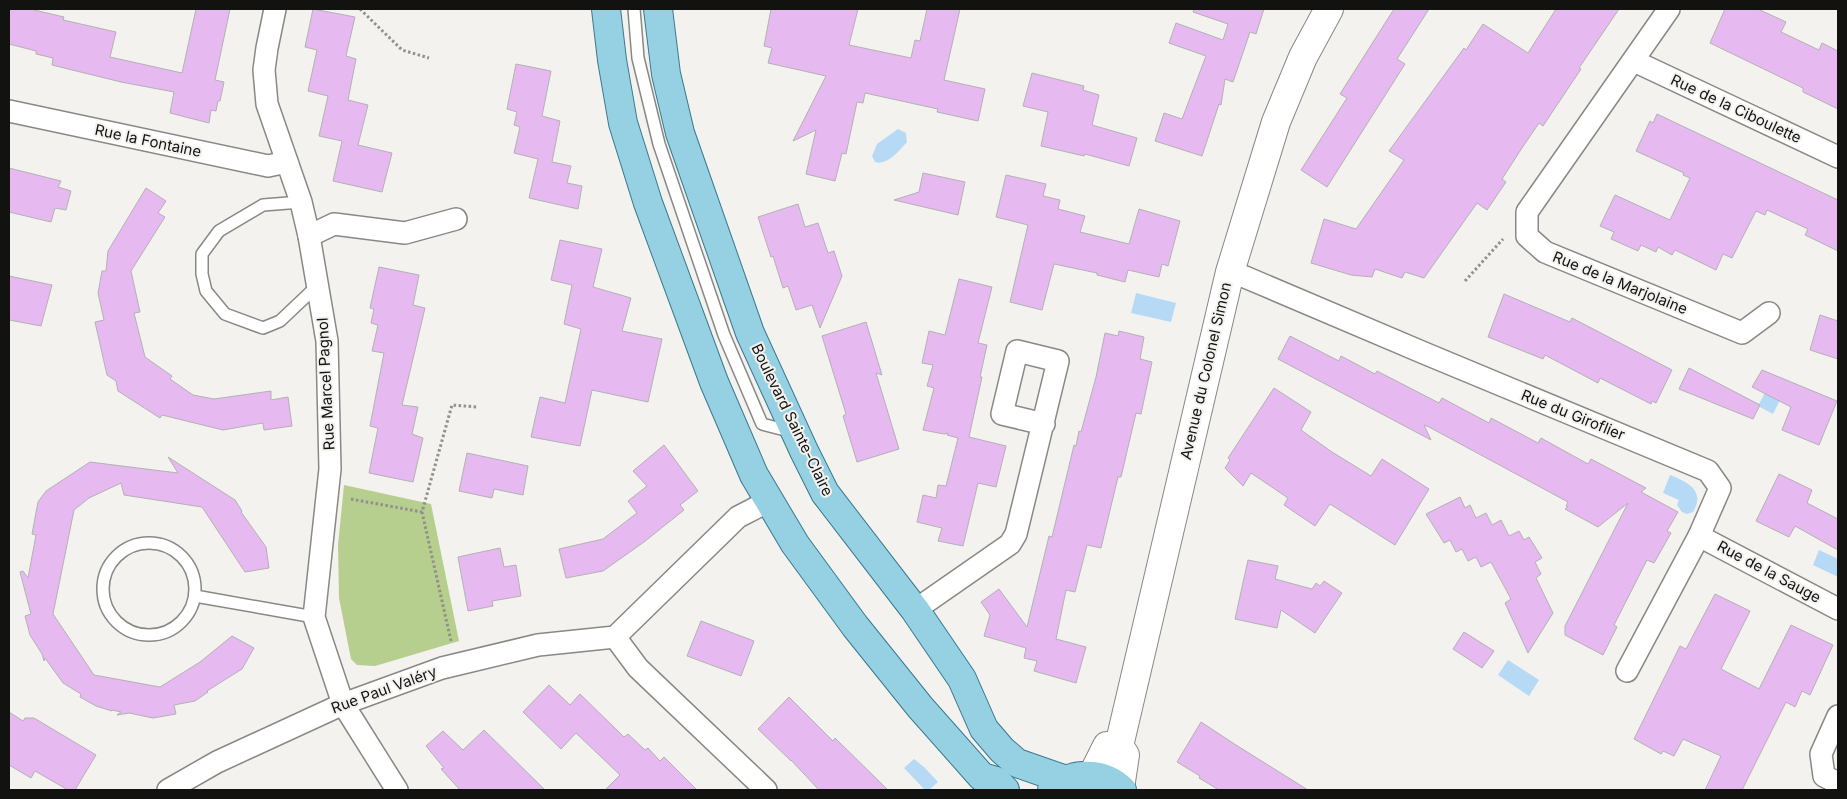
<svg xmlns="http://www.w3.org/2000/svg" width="1847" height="799" font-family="Inter,sans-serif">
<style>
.green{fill:#b6ce8e}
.water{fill:#b6d9f5}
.building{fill:#e6b9f0;stroke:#b3b1b4}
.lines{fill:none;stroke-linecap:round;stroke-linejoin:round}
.lane-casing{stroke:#898885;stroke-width:14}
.street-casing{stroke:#898885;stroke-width:24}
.secondary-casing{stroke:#898885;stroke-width:30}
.primary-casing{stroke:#39798d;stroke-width:30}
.path{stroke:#91908e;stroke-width:3;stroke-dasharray:2.5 2.5;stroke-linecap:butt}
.lane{stroke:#fff;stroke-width:11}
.street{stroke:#fff;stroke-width:21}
.secondary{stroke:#fff;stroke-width:28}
.primary{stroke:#95d0e3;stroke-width:28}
.labels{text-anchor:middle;stroke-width:4;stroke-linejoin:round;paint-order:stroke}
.street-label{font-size:15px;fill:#121211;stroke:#f3f2ef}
</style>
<rect width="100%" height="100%" fill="#f3f2ef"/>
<polygon class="green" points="344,485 431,504 459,641 375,666 357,665 351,659 339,598 338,545"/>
<g class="water">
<path d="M898,129L906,133L907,142C899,151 887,166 875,162L872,156L877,144Z"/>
<polygon points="1136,293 1176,303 1171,322 1131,313"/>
<polygon points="1774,375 1789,382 1773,414 1758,406"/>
<path d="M1670,475C1687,482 1706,490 1693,512L1687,514L1682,512L1677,505L1679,500L1663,493Z"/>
<polygon points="1819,550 1838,559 1838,577 1813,565"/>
<polygon points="1508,660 1539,680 1529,696 1498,675"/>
<polygon points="914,759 925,768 938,782 929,790 925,790 904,768"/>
</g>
<g class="building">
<polygon points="9,9 30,9 64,17 63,20 116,32 110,57 182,73 196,9 230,9 215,80 224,82 220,101 218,101 216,111 211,110 209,123 170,113 174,92 121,82 52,65 53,58 36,54 36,51 9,44"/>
<polygon points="313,9 355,17 346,56 356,59 348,100 368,105 358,145 392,153 382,192 333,181 342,141 319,136 328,96 308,91 317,50 305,47"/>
<polygon points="771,9 858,9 849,45 911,58 915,40 920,41 927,9 960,9 944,80 985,89 978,121 937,112 938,109 865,93 863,103 857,102 846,154 842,153 835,181 806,174 816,130 793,141 826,76 768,63 772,48 764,46"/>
<polygon points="1194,9 1264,9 1256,34 1250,32 1233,82 1225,79 1221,105 1219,104 1202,156 1155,141 1164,113 1182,119 1206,56 1169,43 1176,23 1223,40 1228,24 1193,12"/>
<polygon points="1394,9 1429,9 1397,59 1405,64 1327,187 1301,170 1347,98 1340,94"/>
<polygon points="1556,9 1619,9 1579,68 1581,69 1543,126 1539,123 1520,151 1502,179 1506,182 1487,210 1477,203 1424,278 1405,272 1402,278 1375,269 1372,277 1351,275 1311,263 1324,219 1356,229 1404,160 1389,151 1464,48 1466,50 1483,24 1528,53"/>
<polygon points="1725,9 1758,9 1786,22 1781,32 1819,50 1822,43 1838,51 1838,109 1803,92 1803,88 1710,43"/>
<polygon points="516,64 551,71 542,116 560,121 552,162 571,166 567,183 582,186 578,209 529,198 538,159 514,153 520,127 514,125 517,112 507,109"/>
<polygon points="1032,73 1084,86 1083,90 1099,95 1092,125 1137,138 1129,166 1085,154 1084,156 1041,146 1048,112 1023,106"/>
<polygon points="1657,114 1838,200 1838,251 1805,235 1808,229 1767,210 1765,215 1756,211 1732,258 1723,254 1716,270 1675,250 1672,255 1658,247 1656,252 1641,245 1638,251 1611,239 1614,232 1600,226 1615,195 1670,220 1690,178 1683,175 1684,173 1636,151 1650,121 1653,123"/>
<polygon points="9,168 61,181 58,187 71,191 66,210 55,208 51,222 9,212"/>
<polygon points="923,173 965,182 958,215 894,200 919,192"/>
<polygon points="1006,175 1046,184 1043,196 1060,200 1058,209 1085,216 1080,232 1129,244 1139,209 1180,221 1168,266 1162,264 1159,277 1128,270 1125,282 1097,275 1097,273 1054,264 1042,310 1010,302 1028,225 996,217"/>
<polygon points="146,188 166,201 158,213 165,217 131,271 140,312 134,313 145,357 172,376 170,379 193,395 214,399 271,391 271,400 288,397 292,426 264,430 263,423 223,430 162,415 160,418 118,391 116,381 107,375 95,322 104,320 98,293 102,271 106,271 108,251"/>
<polygon points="798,204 805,227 818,223 828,253 834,251 842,276 820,328 812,305 796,310 788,286 783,288 773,256 771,257 758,217"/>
<polygon points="560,240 602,249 593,287 631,298 622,331 662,339 648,402 592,390 580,446 531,437 540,397 565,403 581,329 564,324 572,285 551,280"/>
<polygon points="379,267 419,275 413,305 425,308 402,405 418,407 412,434 423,438 413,482 369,473 378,428 370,426 384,353 372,351 378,325 371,323 374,309 370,308"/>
<polygon points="9,276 52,285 41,326 9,320"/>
<polygon points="959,279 992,287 978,343 987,345 980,377 982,377 969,437 1006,446 996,487 978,483 963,546 938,541 942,528 917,522 923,495 936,498 938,485 946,486 958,438 947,435 948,433 944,434 923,430 934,388 927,386 933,365 922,363 929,331 945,335"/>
<polygon points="1504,294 1570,322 1572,318 1672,370 1656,403 1652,401 1651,404 1600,378 1598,383 1545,355 1543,359 1488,337"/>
<polygon points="1820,315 1838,321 1838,359 1810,350"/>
<polygon points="866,322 882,375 876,373 899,449 857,462 843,416 846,414 822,336"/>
<polygon points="1119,331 1144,337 1140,359 1152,362 1141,414 1136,413 1121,477 1118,477 1101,548 1087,545 1075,592 1066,590 1056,639 1086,647 1076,683 1034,671 1037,661 1024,658 1026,648 984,636 990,615 981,602 999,589 1027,627 1049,536 1052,537 1074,445 1076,446 1079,431 1081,432 1096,377 1105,333 1118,336"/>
<polygon points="1290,336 1339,361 1341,356 1375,374 1377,371 1439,403 1442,398 1489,423 1491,418 1538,443 1541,438 1588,464 1591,459 1646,488 1641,492 1678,512 1667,531 1671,533 1654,563 1647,560 1614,625 1617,627 1603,655 1565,635 1565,626 1628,503 1598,527 1565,509 1568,507 1566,506 1568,502 1429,427 1424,425 1431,440 1278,359"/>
<polygon points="1689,368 1760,405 1753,419 1679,389"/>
<polygon points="1762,370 1837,401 1819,445 1782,430 1791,407 1752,387"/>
<polygon points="1274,388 1311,412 1301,430 1332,452 1371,476 1382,459 1429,489 1395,545 1330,504 1315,526 1284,505 1288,498 1251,473 1243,486 1225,468 1230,460 1228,458"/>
<polygon points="664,445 698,491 680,505 684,510 644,542 603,571 566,578 559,549 603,539 637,513 628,501 647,486 633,471"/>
<polygon points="467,453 528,466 523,495 494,489 492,498 459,491"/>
<polygon points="168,457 235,500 242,511 241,512 266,547 269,568 245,572 202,507 124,495 121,483 89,498 74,510 53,614 94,675 160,687 200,662 232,636 254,648 242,669 207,691 208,692 195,701 174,705 176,714 153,718 129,713 117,715 121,712 112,710 112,711 96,706 80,697 81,694 63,683 45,658 44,661 42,654 30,635 25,616 31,614 20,572 23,571 28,578 36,535 32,534 38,502 46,491 90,462 178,473"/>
<polygon points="1779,474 1812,490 1807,503 1838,519 1838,550 1795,526 1789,537 1756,521"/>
<polygon points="1460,497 1465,508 1470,505 1476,518 1486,513 1492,525 1501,520 1509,536 1519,531 1524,540 1529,537 1542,558 1535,562 1541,574 1536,578 1553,613 1528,653 1505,603 1511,599 1491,562 1481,567 1476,557 1468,561 1462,549 1456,552 1450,540 1444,543 1426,514"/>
<polygon points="500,548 504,567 516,565 521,596 492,601 493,606 468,611 458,557"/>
<polygon points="1248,560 1278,566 1275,579 1312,589 1316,583 1320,586 1324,581 1342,593 1315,633 1281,610 1277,628 1235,619"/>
<polygon points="1715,594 1750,611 1721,669 1759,689 1791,625 1833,645 1810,695 1802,691 1795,707 1786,702 1742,790 1705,790 1721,756 1683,739 1674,756 1663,751 1661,754 1634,739 1680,646 1686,649"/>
<polygon points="701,621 754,641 741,676 687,656"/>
<polygon points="1464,632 1494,651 1482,668 1453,649"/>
<polygon points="549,685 570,705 580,694 624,737 628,734 645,750 648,748 660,761 664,757 697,790 605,790 620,775 576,733 561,749 523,712"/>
<polygon points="789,697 833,741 835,738 888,790 819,790 791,760 791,761 758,729"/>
<polygon points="9,712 23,721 25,718 34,718 96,755 75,790 68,790 35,771 31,778 9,765"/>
<polygon points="1201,722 1236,745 1308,790 1219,790 1199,778 1200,776 1177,762"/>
<polygon points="484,730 545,790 460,790 441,769 444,768 426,746 443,731 463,750"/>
</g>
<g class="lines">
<g class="lane-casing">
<g id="lane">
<polyline points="634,9 638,58 659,144 724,335 762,424 793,432"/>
<polyline points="301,202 263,205 219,231 202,254 202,274 206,291 225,314 263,328 280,321 318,285"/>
<circle cx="149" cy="589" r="46"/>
<polyline points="195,596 314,617"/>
</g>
</g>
<g class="street-casing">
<g id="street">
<polyline points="275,9 267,48 264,70 267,104 301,202 309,236 327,341 330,469 314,617 343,704 397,790"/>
<polyline points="1669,9 1527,212 1527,236 1545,252 1742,333 1769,313"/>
<polyline points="1634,61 1838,157"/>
<polyline points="9,111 268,166 287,162"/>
<polyline points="309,236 334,224 405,233 456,219"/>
<polyline points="1230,272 1245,277 1424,353 1708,471 1720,488 1699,536 1627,671"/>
<polyline points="1699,536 1838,609"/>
<polyline points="915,610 1010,544 1016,534 1058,361 1017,351 1002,414 1044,424"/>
<polyline points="615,637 638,668 766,790"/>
<polyline points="1838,716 1821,754 1824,776 1838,783"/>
<polyline points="168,790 217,762 343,704 442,668 538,645 615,637 738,517 769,501"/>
</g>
</g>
<g class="secondary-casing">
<g id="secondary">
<polyline points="1092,776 1107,746 1119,746"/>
<polyline points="1120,788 1125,755 1119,746 1230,272 1276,122 1303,57 1329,9"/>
</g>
</g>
<g class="primary-casing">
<g id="primary">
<polyline points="606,9 612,60 623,123 648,203 714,382 754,475 795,544 855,626 920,707 982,777 996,781 1005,790"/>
<polyline points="658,9 666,74 680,133 750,333 804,451 825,493 915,610 962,679 984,729 1002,750 1017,763 1066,780"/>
<path d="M1052,790C1071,771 1103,771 1122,790"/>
</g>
</g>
<g class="path">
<polyline points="360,9 402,50 429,58"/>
<polyline points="1465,281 1503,239"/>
<polyline points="351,499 422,512"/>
<polyline points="451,641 422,512 452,405 477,407"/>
</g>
<use href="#lane" class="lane"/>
<use href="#street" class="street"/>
<use href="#secondary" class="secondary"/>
<use href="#primary" class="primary"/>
</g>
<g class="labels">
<g class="street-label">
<text transform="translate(1736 109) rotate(25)" y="5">Rue de la Ciboulette</text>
<text transform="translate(148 141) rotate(12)" y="5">Rue la Fontaine</text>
<text transform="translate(1620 283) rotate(22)" y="5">Rue de la Marjolaine</text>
<text transform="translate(1206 371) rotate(-77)" y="5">Avenue du Colonel Simon</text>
<text transform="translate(326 384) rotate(-93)" y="5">Rue Marcel Pagnol</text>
<text transform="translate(1573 415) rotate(22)" y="5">Rue du Giroflier</text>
<text transform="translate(792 420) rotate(64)" y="5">Boulevard Sainte-Claire</text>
<text transform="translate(1769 572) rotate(28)" y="5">Rue de la Sauge</text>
<text transform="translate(384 690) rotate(-20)" y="5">Rue Paul Valéry</text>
</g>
</g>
<rect width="1847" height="799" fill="none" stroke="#121211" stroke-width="20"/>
</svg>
